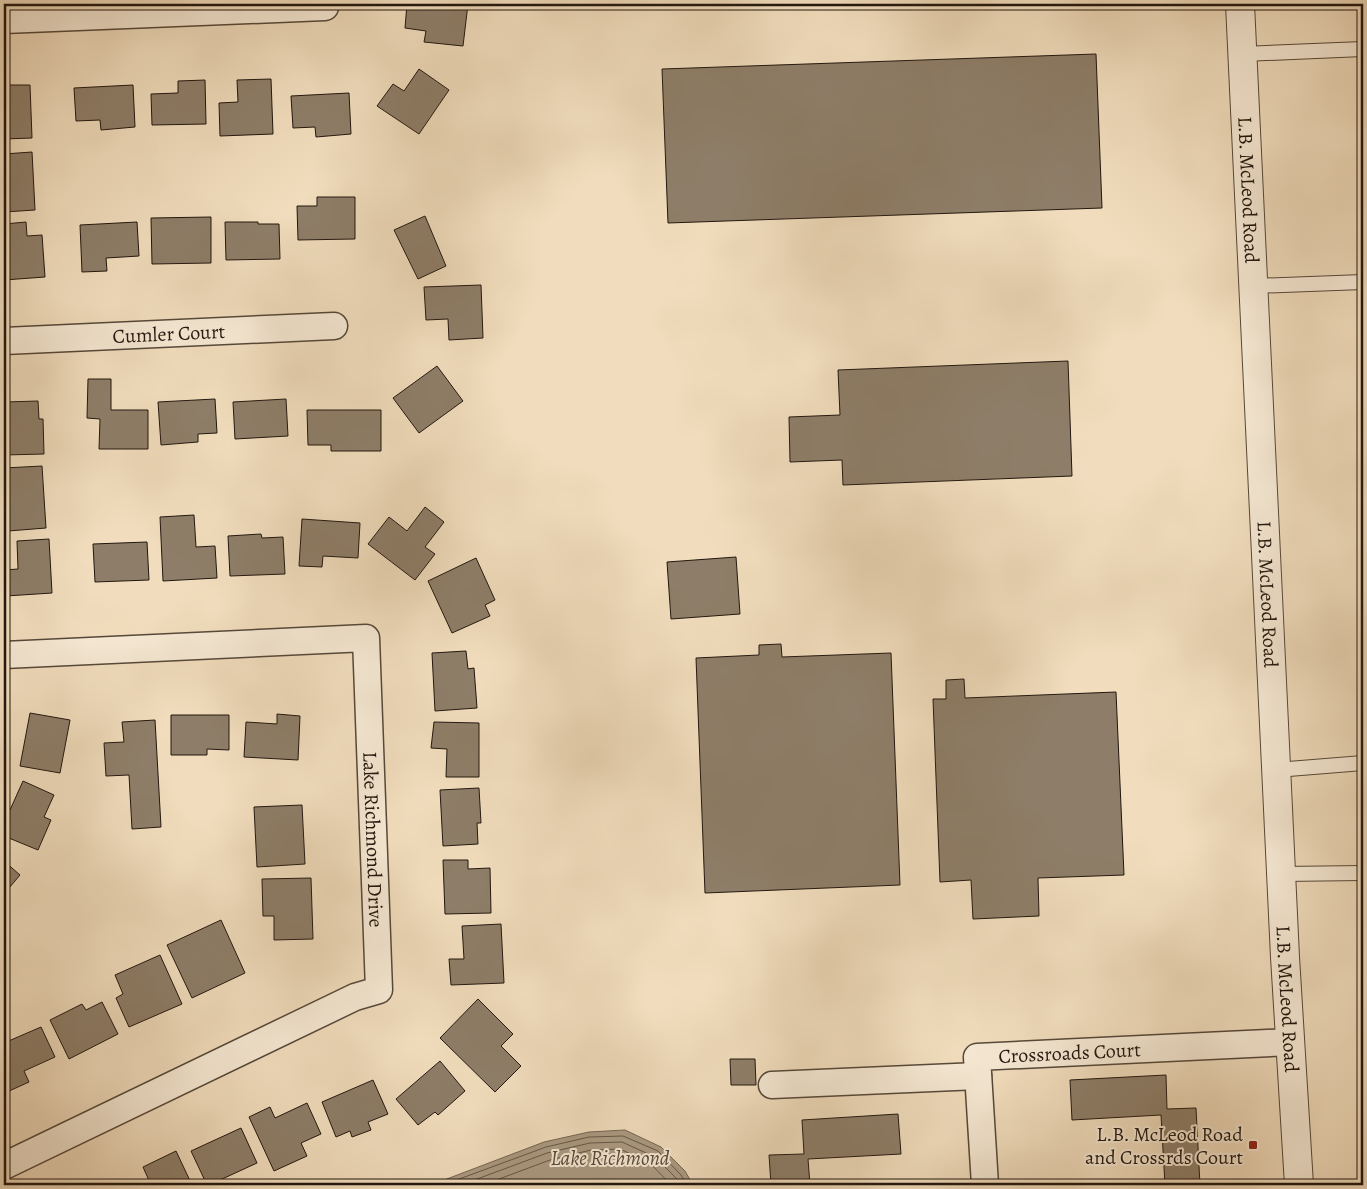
<svg xmlns="http://www.w3.org/2000/svg" width="1367" height="1189" font-family="Alegreya,serif">
<style>
.water{fill:#ab9a82;stroke:#746654}
.lines{fill:none;stroke-linecap:round;stroke-linejoin:round}
.shore{stroke:#665848;stroke-width:1}
.building{fill:#8e7e69;stroke:#22170f}
.service-casing{stroke:#56483a;stroke-width:16}
.minor-casing{stroke:#56483a;stroke-width:29}
.tertiary-casing{stroke:#56483a;stroke-width:30}
.service{stroke:#f6e9d4;stroke-width:14}
.minor{stroke:#f6e9d4;stroke-width:26}
.tertiary{stroke:#f6e9d4;stroke-width:28}
.poi-dot{fill:#8f2418;stroke:#f6e9d4;stroke-width:2}
.labels{text-anchor:middle;stroke-width:4;stroke-linejoin:round;paint-order:stroke}
.street-label{font-size:20px;fill:#22170f;stroke:#f6e9d4}
.poi-label{font-size:20px;fill:#22170f;stroke:#f6e9d4;text-anchor:end}
.water-label{font-size:21px;font-style:italic;fill:#594b3d;stroke:#f6e9d4}
</style>
<rect width="100%" height="100%" fill="#f1ddbd"/>
<filter id="stains"><feTurbulence type="fractalNoise" baseFrequency=".004" numOctaves="4"/><feColorMatrix values="0 0 0 0 .2 0 0 0 0 .09 0 0 0 0 .02 0 0 0 .5 -.17"/></filter>
<radialGradient id="worn" r=".72"><stop offset=".6" stop-color="#630" stop-opacity="0"/><stop offset="1" stop-color="#630" stop-opacity=".3"/></radialGradient>
<polygon class="water" points="625,1130 661,1147 685,1171 693,1185 431,1185 544,1142 589,1132"/>
<g class="lines">
<g class="shore">
<polyline points="443,1185 546,1147 589,1137 623,1136 658,1151 681,1175 687,1185"/>
<polyline points="461,1185 547,1153 590,1143 622,1142 655,1157 676,1178 680,1185"/>
<polyline points="483,1185 550,1160 591,1150 620,1149 650,1163 671,1185"/>
</g>
</g>
<g class="building">
<polygon points="407,4 468,4 463,46 424,42 426,31 405,28"/>
<polygon points="1096,54 1102,208 668,223 662,69"/>
<polygon points="419,69 449,90 419,134 377,106 393,84 404,91"/>
<polygon points="271,79 273,134 220,136 219,103 238,102 237,80"/>
<polygon points="205,80 206,124 152,125 151,94 178,93 178,81"/>
<polygon points="4,85 30,85 32,138 4,139"/>
<polygon points="133,85 135,127 101,130 100,120 76,121 74,88"/>
<polygon points="349,93 351,134 316,137 315,127 293,128 291,96"/>
<polygon points="32,152 35,210 4,212 4,154"/>
<polygon points="317,197 355,197 355,239 298,240 297,206 317,206"/>
<polygon points="425,216 446,266 418,279 394,230"/>
<polygon points="211,217 211,263 152,264 151,218"/>
<polygon points="26,222 27,236 42,235 45,277 4,280 4,224"/>
<polygon points="137,222 139,256 106,258 107,271 82,272 80,225"/>
<polygon points="225,222 258,222 258,224 279,224 280,259 226,260"/>
<polygon points="481,285 483,338 449,340 448,319 426,320 424,287"/>
<polygon points="1068,361 1072,476 843,485 842,460 790,462 789,417 840,415 838,370"/>
<polygon points="437,366 463,401 419,433 393,398"/>
<polygon points="88,379 111,379 111,410 148,410 148,449 99,449 100,419 87,418"/>
<polygon points="215,399 217,433 198,434 198,442 161,445 158,402"/>
<polygon points="286,399 288,436 235,439 233,402"/>
<polygon points="38,401 39,419 43,419 44,454 4,455 4,402"/>
<polygon points="307,410 381,410 381,451 331,451 331,445 308,445"/>
<polygon points="42,466 46,528 8,531 4,468"/>
<polygon points="425,507 444,522 425,547 435,554 415,580 368,544 389,517 407,531"/>
<polygon points="194,515 196,547 215,546 217,578 163,581 160,517"/>
<polygon points="302,519 360,523 358,558 323,556 322,567 299,566"/>
<polygon points="261,534 262,538 283,537 285,574 230,576 228,536"/>
<polygon points="49,539 52,593 6,596 4,570 18,569 17,541"/>
<polygon points="147,542 149,580 95,582 93,544"/>
<polygon points="736,557 740,614 671,619 667,562"/>
<polygon points="476,558 495,600 485,605 490,616 452,633 428,581"/>
<polygon points="781,644 782,657 891,653 900,885 705,893 696,658 759,655 759,645"/>
<polygon points="466,651 468,669 474,668 477,708 435,711 432,653"/>
<polygon points="964,679 965,698 1116,692 1124,875 1038,878 1039,916 973,919 971,880 940,882 933,699 946,699 946,680"/>
<polygon points="30,713 70,720 60,773 20,766"/>
<polygon points="277,714 300,716 298,760 244,757 246,722 277,724"/>
<polygon points="171,715 229,715 229,750 207,749 207,755 171,755"/>
<polygon points="155,720 161,827 132,829 129,775 106,776 104,743 124,742 122,722"/>
<polygon points="434,722 479,723 479,777 446,777 447,749 431,748"/>
<polygon points="23,781 54,795 44,817 51,820 38,850 4,836 4,807 10,810"/>
<polygon points="479,788 481,823 477,823 478,844 443,846 440,790"/>
<polygon points="302,805 305,864 257,867 254,807"/>
<polygon points="443,860 468,860 468,869 490,868 491,913 445,914"/>
<polygon points="4,861 20,875 4,894"/>
<polygon points="311,878 313,939 274,940 274,916 263,916 262,879"/>
<polygon points="221,920 245,973 192,998 167,945"/>
<polygon points="501,924 504,983 451,985 449,959 464,959 462,926"/>
<polygon points="160,955 182,1004 129,1027 116,998 123,994 115,975"/>
<polygon points="478,999 513,1034 501,1046 521,1066 495,1092 440,1038"/>
<polygon points="102,1002 118,1034 69,1059 50,1020 82,1004 86,1010"/>
<polygon points="41,1027 55,1057 24,1071 29,1082 7,1092 4,1086 4,1043"/>
<polygon points="730,1059 755,1059 756,1085 731,1085"/>
<polygon points="440,1061 465,1091 438,1115 435,1112 418,1125 396,1099"/>
<polygon points="1166,1075 1167,1109 1196,1108 1200,1185 1165,1185 1161,1115 1072,1120 1070,1080"/>
<polygon points="373,1080 388,1114 368,1122 371,1130 352,1137 350,1131 336,1137 322,1102"/>
<polygon points="307,1103 321,1134 301,1143 307,1156 274,1171 249,1117 270,1107 275,1118"/>
<polygon points="898,1114 901,1154 808,1159 810,1185 771,1185 769,1155 804,1154 802,1120"/>
<polygon points="241,1128 257,1163 209,1185 207,1185 191,1151"/>
<polygon points="176,1151 192,1185 151,1185 143,1167"/>
</g>
<g class="lines">
<g class="service-casing">
<g id="service">
<polyline points="1243,54 1363,49"/>
<polyline points="1253,286 1363,282"/>
<polyline points="1276,770 1363,763"/>
<polyline points="1282,874 1363,873"/>
</g>
</g>
<g class="minor-casing">
<g id="minor">
<polyline points="4,20 325,7"/>
<path id="s1" d="M4,341L334,326"/>
<path id="s2" d="M4,655L366,638L379,990L355,997L4,1166"/>
<polyline points="772,1085 978,1076"/>
<path id="s3" d="M985,1185L977,1057L1290,1042"/>
</g>
</g>
<g class="tertiary-casing">
<g id="tertiary">
<path id="s4" d="M1240,4L1285,957L1299,1185"/>
</g>
</g>
<use href="#service" class="service"/>
<use href="#minor" class="minor"/>
<use href="#tertiary" class="tertiary"/>
</g>
<rect class="poi-dot" x="1248" y="1140" width="10" height="10" rx="2.5"/>
<g class="labels">
<g class="street-label">
<text dy="7" stroke="none"><textPath href="#s4" startOffset="186">L.B. McLeod Road</textPath></text>
<text dy="7" stroke="none"><textPath href="#s1" startOffset="165">Cumler Court</textPath></text>
<text dy="7" stroke="none"><textPath href="#s4" startOffset="591">L.B. McLeod Road</textPath></text>
<text dy="7" stroke="none"><textPath href="#s2" startOffset="564">Lake Richmond Drive</textPath></text>
<text dy="7" stroke="none"><textPath href="#s4" startOffset="996">L.B. McLeod Road</textPath></text>
<text dy="7" stroke="none"><textPath href="#s3" startOffset="221">Crossroads Court</textPath></text>
</g>
<g class="poi-label">
<text x="1243" y="1141">L.B. McLeod Road<tspan x="1243" dy="23">and Crossrds Court</tspan></text>
</g>
<g class="water-label">
<text x="610" y="1165">Lake Richmond</text>
</g>
</g>
<rect width="1367" height="1189" fill="none" stroke="#f1ddbd" stroke-width="20"/>
<rect x="5" y="5" width="1357" height="1179" fill="none" stroke="#22170f" stroke-width="2.5"/>
<rect x="10" y="10" width="1347" height="1169" fill="none" stroke="#22170f"/>
<rect width="100%" height="100%" filter="url(#stains)"/>
<rect width="100%" height="100%" fill="url(#worn)"/>
</svg>
